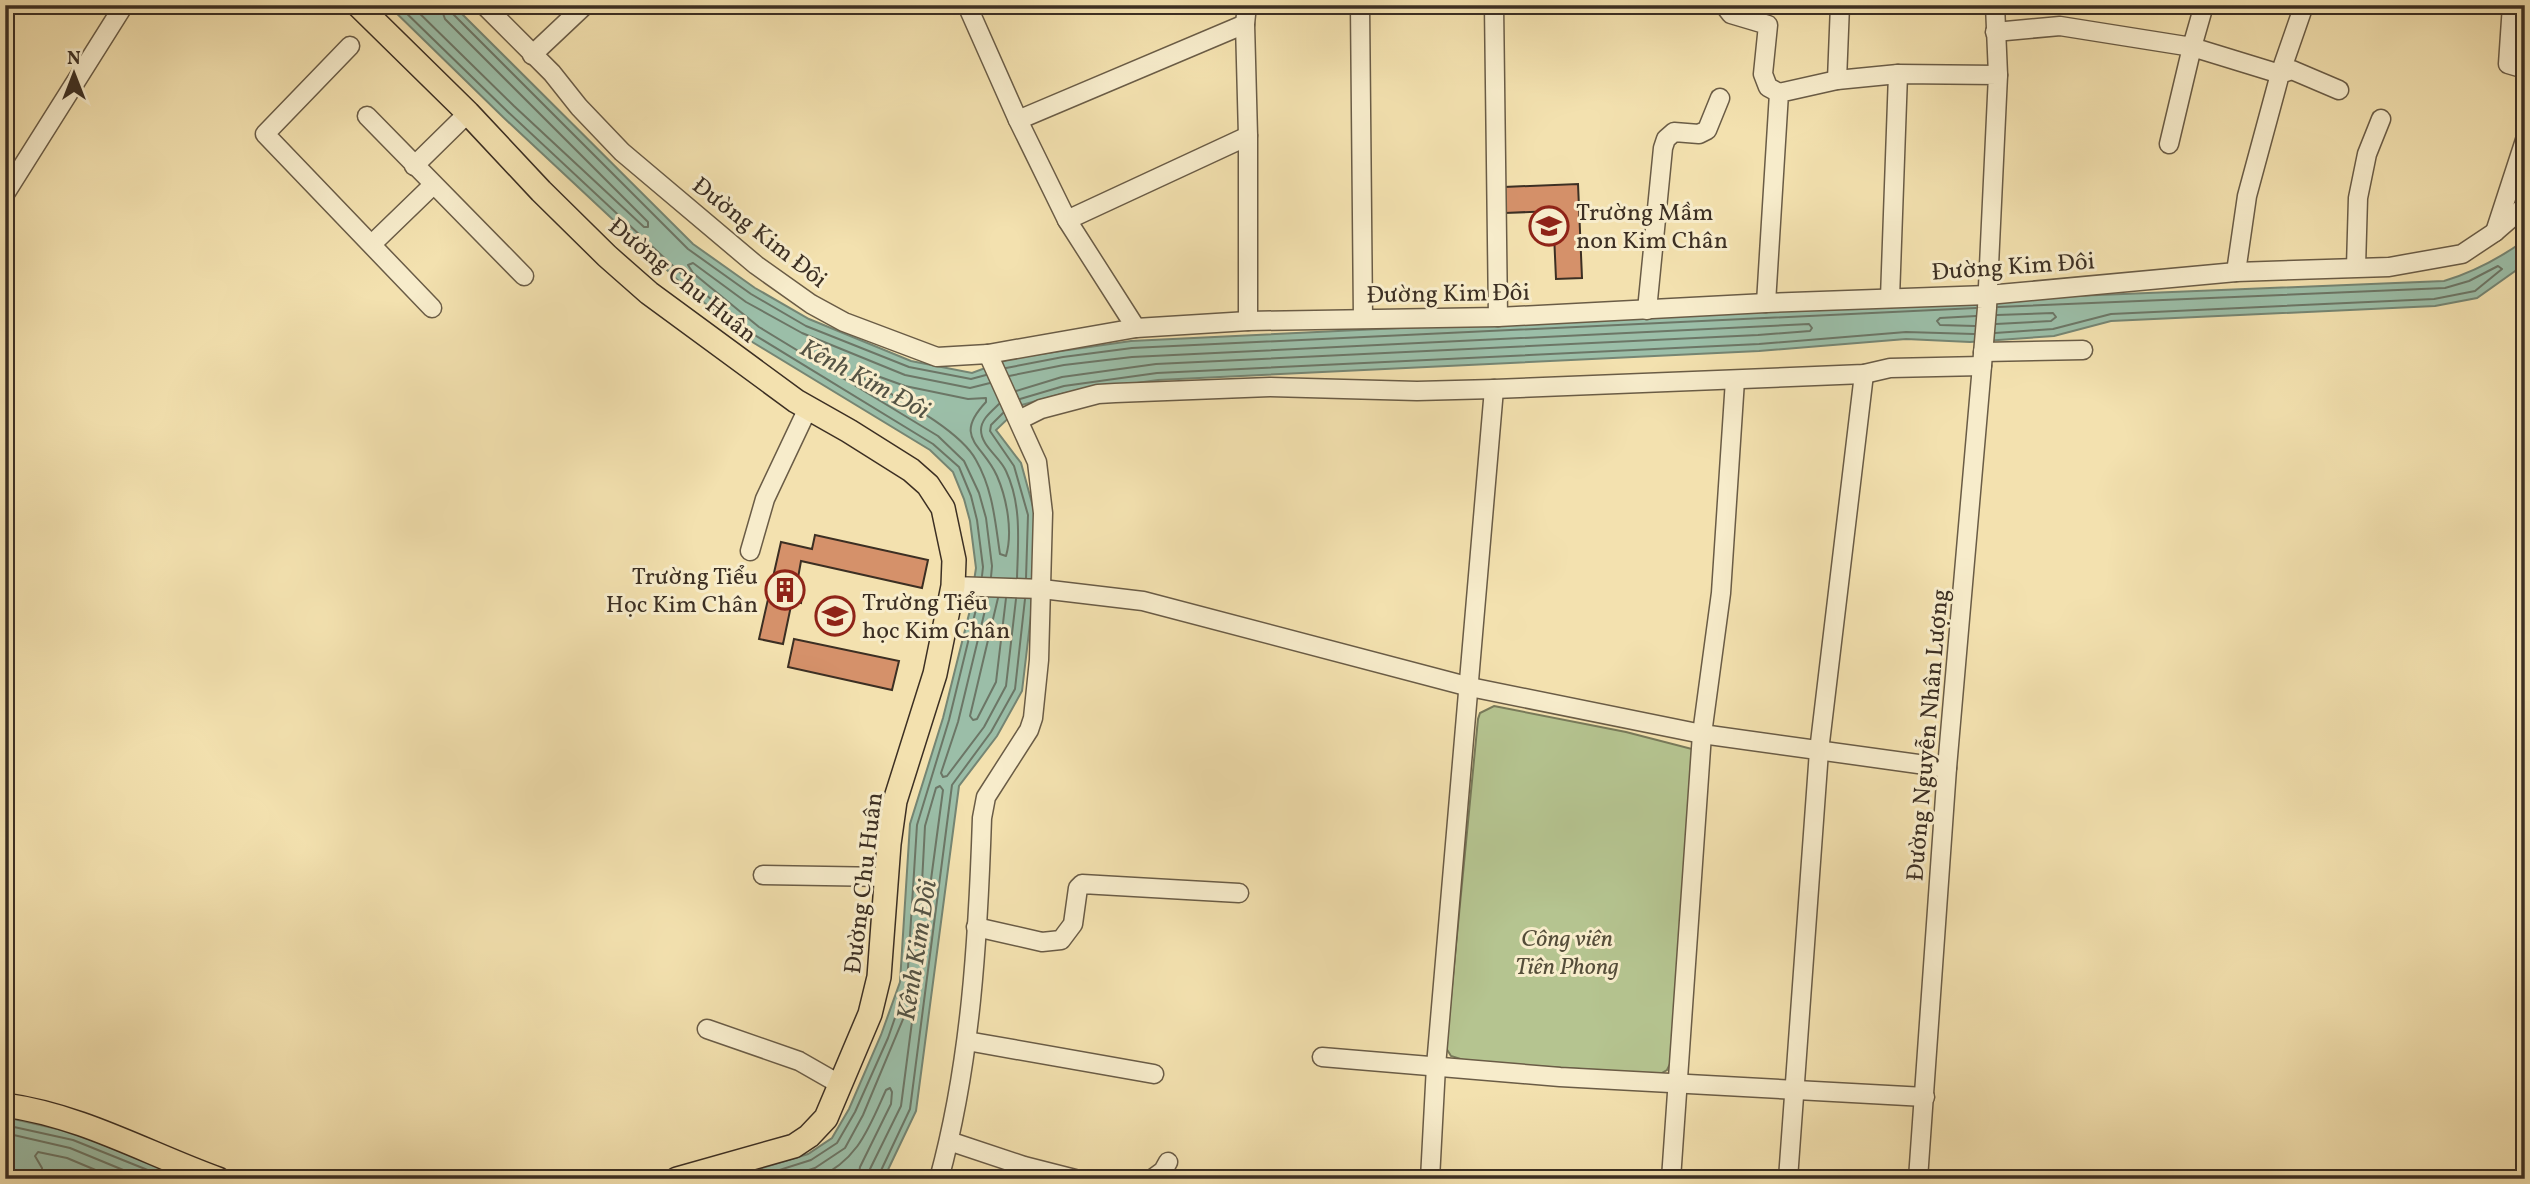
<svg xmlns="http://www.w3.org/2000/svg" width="2530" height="1184" font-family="Vollkorn,serif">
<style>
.green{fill:#b5c490;stroke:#787a5a;stroke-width:2}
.water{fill:#9bbea8;stroke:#758573;stroke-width:2}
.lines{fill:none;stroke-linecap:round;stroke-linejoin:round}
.shore{stroke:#6c7666;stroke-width:2}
.building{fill:#d5916a;stroke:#3c2f23;stroke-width:2}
.minor-casing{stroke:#6a5c46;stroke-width:21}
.major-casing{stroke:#3c2f23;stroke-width:26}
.minor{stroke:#f7eccb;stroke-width:18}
.major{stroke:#f3e1af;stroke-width:23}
.labels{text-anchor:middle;stroke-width:6;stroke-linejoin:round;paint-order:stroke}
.poi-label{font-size:24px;fill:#3c2f23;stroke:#f7eccb;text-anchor:start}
.street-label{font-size:24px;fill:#3c2f23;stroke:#f7eccb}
.park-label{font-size:24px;font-style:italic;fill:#544d39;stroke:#f7eccb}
.water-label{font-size:26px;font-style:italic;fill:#545344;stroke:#f7eccb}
</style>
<rect width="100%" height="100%" fill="#f3e1af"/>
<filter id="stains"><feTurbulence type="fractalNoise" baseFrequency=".00286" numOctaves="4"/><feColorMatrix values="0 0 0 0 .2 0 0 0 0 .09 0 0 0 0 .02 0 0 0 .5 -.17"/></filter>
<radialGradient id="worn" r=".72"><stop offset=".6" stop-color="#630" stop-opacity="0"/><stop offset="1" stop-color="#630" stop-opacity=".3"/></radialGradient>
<polygon class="green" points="1494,706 1626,732 1692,749 1671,1062 1667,1070 1660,1074 1470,1062 1451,1056 1446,1048 1478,719 1480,713"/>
<g class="water">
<path d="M388,5H453L693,244L755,288L809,319L911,361L972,373L1012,358L1131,341L2003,299L2444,281C2474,272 2500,258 2525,240V264L2477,298L2435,306L2111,321L2054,336L1970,342L1906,339L1759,351L1158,380L1065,393L1022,405L996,430L1021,463L1035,514L1031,615L1022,691L997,736L959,786L916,1111L885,1176L881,1179H726L808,1154L832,1138L849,1109L881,1035L900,982L910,824L943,718L969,614L976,568L970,521L964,499L953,472L930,450L749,340L683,285L503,117Z"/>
<polygon points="5,1117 75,1133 189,1179 27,1179 5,1173"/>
</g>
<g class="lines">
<g class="shore">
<polyline points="398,5 508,112 687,279 753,334 933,444 959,467 971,496 977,520 983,567 982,576"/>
<polyline points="411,5 514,106 644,227 648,227 648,222 445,19 440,5"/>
<polyline points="449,5 452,13 688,249 751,294 806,326 909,367 971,379 986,375"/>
<polyline points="1996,324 2051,321 2056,317 2053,313 1997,315"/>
<polyline points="1975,326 1940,325 1937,321 1940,318 1976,316"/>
<polyline points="1995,333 2053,329 2111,314 2434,299 2475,291 2502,269 2498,266 2469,281 2445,288 1998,307"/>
<polyline points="1006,368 1063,357 1132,348 1976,308"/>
<path d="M858,369L905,386L968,399L986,398V402C952,438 983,444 997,476C1007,499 1013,532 1006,556L1000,554C995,521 993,490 976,460C959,428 890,394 858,375Z"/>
<polyline points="1009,376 1064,365 1132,357 1809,324 1812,328 1810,331 1758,335 1156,364 1062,377 1016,391"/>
<polyline points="990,383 970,388 905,375 802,333 746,302 693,263 688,265 693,273 759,327 938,436 964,461 979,493 986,518 992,566 991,577"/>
<polyline points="1020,399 1064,386 1157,373 1759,344 1906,332 1974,334"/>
<path d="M999,404C992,411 981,419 981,430C981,446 1000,457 1006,471C1022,505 1018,542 1017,578"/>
<polyline points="1003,413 991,425 990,431 1014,466 1028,515 1026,578"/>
<polyline points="988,598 958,722 941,773 943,777 947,776 984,727 1006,686 1016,599"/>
<polyline points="998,598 970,716 973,720 977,719 996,682 1006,598"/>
<polygon points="940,786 943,790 928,902 924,905 921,902 925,826 936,788"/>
<polyline points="5,1125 73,1140 170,1179"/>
<polyline points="5,1133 70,1148 145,1179"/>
<polyline points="43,1179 42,1168 35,1156 38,1152 67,1158 117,1179"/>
<polyline points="751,1179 811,1160 837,1143 855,1112 888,1038 907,983 917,825 949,720 979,597"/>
<polyline points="781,1179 815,1168 845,1148 863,1115 906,1012 910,1010 913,1014 901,1106 870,1169 869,1179"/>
<path d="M816,1179C858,1160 868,1130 886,1090L890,1088L892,1092L891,1104L860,1167L858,1179"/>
<polyline points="877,1179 910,1109 952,785 991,732 1015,689 1025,599"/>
</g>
</g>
<g class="building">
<polygon points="1578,184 1582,278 1556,279 1553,211 1505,213 1504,187"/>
<polygon points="815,535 928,560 922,588 801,561 796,589 803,591 801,603 792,601 783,644 759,639 781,542 812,549"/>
<polygon points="794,639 899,661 892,690 788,667"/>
</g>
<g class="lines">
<g class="minor-casing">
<g id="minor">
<polyline points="484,5 552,73 579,107 622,152 756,265 811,304 844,322 937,357 988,354 1136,328 1248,321 1498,317 1766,303 1988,295 2236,272 2389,267 2462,254 2495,232 2525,206"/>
<polyline points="967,5 1018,120 1067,220 1136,328"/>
<polyline points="1247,5 1245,24 1248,136 1248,321"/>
<polyline points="1360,5 1363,319"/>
<polyline points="1494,5 1498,317"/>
<polyline points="1724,5 1731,14 1768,25 1763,74 1768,87 1779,93"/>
<polyline points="1995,5 1998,75"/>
<polyline points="2512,5 2508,64 2525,69"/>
<polyline points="1995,32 2060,26 2192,47 2204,5"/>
<polyline points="350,46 265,134 432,308"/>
<polyline points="532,55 585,5"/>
<polyline points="1837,80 1840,5"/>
<polyline points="367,116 524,276"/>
<polyline points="1018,120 1245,24"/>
<polyline points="2169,144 2192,47 2280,74 2304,5"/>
<polyline points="414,166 468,113"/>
<polyline points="5,194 124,5"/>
<polyline points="1067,220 1248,136"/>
<polyline points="2495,232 2525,140"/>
<polyline points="372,244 433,185"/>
<polyline points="2356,267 2358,198 2367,154 2381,119"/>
<polyline points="2236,272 2247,196 2280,74 2292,70 2339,90"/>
<polyline points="1890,298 1898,74"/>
<polyline points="1766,303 1779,93 1837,80 1898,74 1998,75 1987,308 1947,768 1918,1179"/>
<polyline points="1647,310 1663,148 1666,139 1674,132 1699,134 1707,130 1720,98"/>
<polyline points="1983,352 2083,350"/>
<polyline points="1019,420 1041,409 1098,394 1115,393 1270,387 1417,391 1494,389 1864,374 1890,368 1982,366"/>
<polyline points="750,551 765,499 808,408"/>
<polyline points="953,586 1042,589 1143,601 1470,687 1702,734 1947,768"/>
<polyline points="763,875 887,877"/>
<polyline points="976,927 1042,942 1061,940 1073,924 1078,888 1082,884 1239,893"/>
<polyline points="707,1029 799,1061 841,1085"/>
<polyline points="967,1041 1154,1074"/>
<polyline points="1322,1057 1560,1077 1925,1097"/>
<polyline points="949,1141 1024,1166 1075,1179"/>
<path d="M939,1179C971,1062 978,939 982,818L986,797L1029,730L1033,718L1039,660L1043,513L1037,462L988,354"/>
<polyline points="1152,1179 1163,1171 1168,1162"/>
<polyline points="1430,1179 1436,1066 1494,389"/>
<polyline points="1671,1179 1702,734 1721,593 1735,380"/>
<polyline points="1788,1179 1819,751 1864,374"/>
</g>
</g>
<g class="major-casing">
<g id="major">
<polyline points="358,5 468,113 541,191 607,256 649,293 796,401 849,431 911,470 928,485 943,508 954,560 953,586 935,674 895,801 889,844 879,977 870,1014 826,1118 809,1136 794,1146 677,1179"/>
<path d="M5,1105C83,1116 146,1153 218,1179"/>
</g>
</g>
<use href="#minor" class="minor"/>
<use href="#major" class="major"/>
</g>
<defs>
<g id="school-ring" transform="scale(2.0125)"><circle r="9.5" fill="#f7eccb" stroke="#8f2418" stroke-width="1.5"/><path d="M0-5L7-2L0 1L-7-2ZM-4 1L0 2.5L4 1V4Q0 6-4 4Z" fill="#8f2418"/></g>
<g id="building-ring" transform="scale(2.0125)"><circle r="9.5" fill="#f7eccb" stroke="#8f2418" stroke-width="1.5"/><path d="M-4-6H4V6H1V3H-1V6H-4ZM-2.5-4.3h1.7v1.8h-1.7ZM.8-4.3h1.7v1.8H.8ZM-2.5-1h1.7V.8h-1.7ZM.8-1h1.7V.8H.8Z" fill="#8f2418"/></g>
</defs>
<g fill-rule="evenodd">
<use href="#school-ring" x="1549" y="226"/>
<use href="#building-ring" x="785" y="590"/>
<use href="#school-ring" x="835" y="616"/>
</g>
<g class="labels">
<g class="poi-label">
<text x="1576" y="220">Trường Mầm<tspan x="1576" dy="28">non Kim Chân</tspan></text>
<text x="758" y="584" text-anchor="end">Trường Tiểu<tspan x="758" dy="28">Học Kim Chân</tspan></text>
<text x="862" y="610">Trường Tiểu<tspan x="862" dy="28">học Kim Chân</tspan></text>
</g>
<g class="street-label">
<text transform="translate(760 232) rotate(38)" y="8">Đường Kim Đôi</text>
<text transform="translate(2013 266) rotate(-4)" y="8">Đường Kim Đôi</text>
<text transform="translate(683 280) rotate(39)" y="8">Đường Chu Huân</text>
<text transform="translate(1448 293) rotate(-1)" y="8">Đường Kim Đôi</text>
<text transform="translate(1927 735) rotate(-85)" y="8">Đường Nguyễn Nhân Lượng</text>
<text transform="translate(863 883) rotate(-83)" y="8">Đường Chu Huân</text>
</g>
<g class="park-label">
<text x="1567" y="946">Công viên<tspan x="1567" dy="28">Tiên Phong</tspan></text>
</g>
<g class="water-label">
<text transform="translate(865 378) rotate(28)" y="9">Kênh Kim Đôi</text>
<text transform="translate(916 950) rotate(-81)" y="9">Kênh Kim Đôi</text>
</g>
</g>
<rect width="2530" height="1184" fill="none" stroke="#f3e1af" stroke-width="28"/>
<rect x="7" y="7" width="2516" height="1170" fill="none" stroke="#3c2f23" stroke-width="3.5"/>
<rect x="14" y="14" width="2502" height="1156" fill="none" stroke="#3c2f23" stroke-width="2"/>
<g transform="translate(74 74)" stroke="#f7eccb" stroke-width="5" paint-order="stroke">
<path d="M0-5L12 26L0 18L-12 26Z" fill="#3c2f23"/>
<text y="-10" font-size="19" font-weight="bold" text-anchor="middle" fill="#3c2f23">N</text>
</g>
<rect width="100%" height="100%" filter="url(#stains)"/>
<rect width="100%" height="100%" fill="url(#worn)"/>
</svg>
